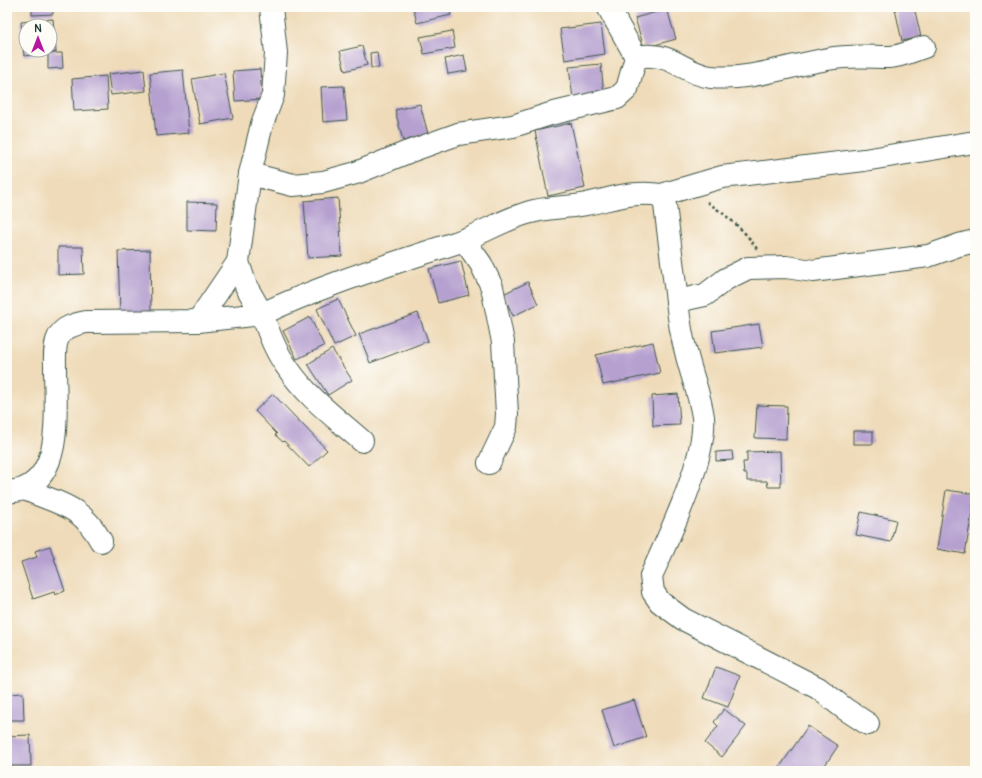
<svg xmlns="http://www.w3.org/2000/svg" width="982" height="778" font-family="Pangolin,sans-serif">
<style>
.building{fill:#b6a0d0;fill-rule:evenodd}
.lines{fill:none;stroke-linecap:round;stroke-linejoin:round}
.minor-casing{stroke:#3e5548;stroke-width:24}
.path{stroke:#3e5548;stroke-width:2.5;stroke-dasharray:3 3;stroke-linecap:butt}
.minor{stroke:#fff;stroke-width:22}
</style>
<rect width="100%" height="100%" fill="#fdfcf7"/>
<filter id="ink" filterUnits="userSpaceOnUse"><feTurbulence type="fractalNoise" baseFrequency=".025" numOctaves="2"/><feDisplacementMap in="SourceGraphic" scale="8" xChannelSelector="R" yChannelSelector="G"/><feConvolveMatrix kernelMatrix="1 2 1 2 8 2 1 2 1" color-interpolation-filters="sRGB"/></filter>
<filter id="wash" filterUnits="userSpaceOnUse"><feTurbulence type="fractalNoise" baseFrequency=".012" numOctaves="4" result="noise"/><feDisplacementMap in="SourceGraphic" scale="16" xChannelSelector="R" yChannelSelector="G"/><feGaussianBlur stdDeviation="0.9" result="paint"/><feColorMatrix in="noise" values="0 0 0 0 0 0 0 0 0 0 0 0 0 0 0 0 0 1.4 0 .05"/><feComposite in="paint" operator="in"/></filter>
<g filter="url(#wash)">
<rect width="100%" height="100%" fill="#efdbb9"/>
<g id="blocks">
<g class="building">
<polygon points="32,7 53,7 53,14 32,15"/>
<polygon points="413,7 449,7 451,15 417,23"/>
<polygon points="905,7 914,7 921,37 902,41 895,9"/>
<polygon points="667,9 676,39 644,48 635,18"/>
<path d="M53,19L56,52L24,56L21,22ZM26,26H50V50H26Z"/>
<polygon points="601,24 605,54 565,60 560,29"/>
<polygon points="452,31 455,48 424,54 420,37"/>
<polygon points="362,46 367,65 345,71 340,51"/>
<polygon points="377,52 379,68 371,68 370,53"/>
<polygon points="48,53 62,53 63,68 48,69"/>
<polygon points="464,55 467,71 448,74 445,59"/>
<polygon points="601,64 604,96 573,99 569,67"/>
<polygon points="260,69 262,99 235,101 233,71"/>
<polygon points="144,70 146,91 111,95 108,74"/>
<polygon points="183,70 189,133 156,136 150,73"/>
<polygon points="224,73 233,118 200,124 192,79"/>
<polygon points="106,76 108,109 74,111 72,79"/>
<polygon points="344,86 347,120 323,122 321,87"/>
<polygon points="420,104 428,134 403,141 395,110"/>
<polygon points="571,123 585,188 548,196 535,131"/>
<polygon points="338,198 342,256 308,258 304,201"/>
<polygon points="187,202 217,203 216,231 187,230"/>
<polygon points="58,247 83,247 84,274 58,275"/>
<polygon points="150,250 151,313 120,314 118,251"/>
<polygon points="461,261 469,295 438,303 429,269"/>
<polygon points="528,282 538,304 513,316 503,294"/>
<polygon points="338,299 356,336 334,346 317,309"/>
<polygon points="418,313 428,341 370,363 359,334"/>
<polygon points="310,317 324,346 297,359 283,331"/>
<polygon points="759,324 763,347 715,353 712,331"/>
<polygon points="653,342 660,373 603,385 596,355"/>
<polygon points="332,349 352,380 328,395 308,364"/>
<polygon points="273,394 327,450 309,467 284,441 283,442 275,435 277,434 255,411"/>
<polygon points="678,394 680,425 653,426 652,396"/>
<polygon points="757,405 787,406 786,439 755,438"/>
<rect x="853" y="431" width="20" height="13"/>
<polygon points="732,451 733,460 716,461 716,452"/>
<polygon points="780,451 781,487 768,487 767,481 747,481 747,474 744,474 743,462 747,462 747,452"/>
<polygon points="946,490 975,494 965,554 937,549"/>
<polygon points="861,512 896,520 891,542 856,535"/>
<polygon points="50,546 65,591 55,595 54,592 33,599 21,562 37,557 35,551"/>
<polygon points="716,667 740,676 728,707 704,698"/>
<polygon points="23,693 24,720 7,720 7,694"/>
<polygon points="634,700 646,737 614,748 602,710"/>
<polygon points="724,709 746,726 722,757 705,743 718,726 714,722"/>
<polygon points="808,726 838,746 821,771 777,771"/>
<polygon points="30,735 31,766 7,766 7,736"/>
</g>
</g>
</g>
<g filter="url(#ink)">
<use href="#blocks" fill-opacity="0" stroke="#3e5548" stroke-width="1"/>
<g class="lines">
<g class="minor-casing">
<g id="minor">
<polyline points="608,7 636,57"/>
<path d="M250,174L293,185L323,182L356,173L408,152L458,134L513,126L550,114L617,98L627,89L636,57C641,57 646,55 651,56C673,56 690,75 711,77C749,81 791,65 828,59C849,55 869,57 889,57C900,57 914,50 924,47"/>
<polyline points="661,195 722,177 864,160 975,142"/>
<polyline points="464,240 481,264 492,287 503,342 507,414 506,427 489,463"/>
<path d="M677,301C679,319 681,335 686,352C691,374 700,395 703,417C707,458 668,538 651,576L653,592L660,602L683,619L818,688L845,709L868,724"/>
<polyline points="198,321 238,262"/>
<path d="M362,441C336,418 306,396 287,367C275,351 269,333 262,314C325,284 392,264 458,242C481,234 503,220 527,213C545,207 563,208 581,205C609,200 632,190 661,195L665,205L677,301L705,295L726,279L748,268L786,267L813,271L928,256L959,245L975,241"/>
<path d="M25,489C60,505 80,504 101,541"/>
<path d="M7,492C13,491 20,491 25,488C64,471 55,404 55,368C55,359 54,346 58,338C62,327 76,324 86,322L198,321L262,314L246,286L238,262L250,174L262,124L273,95L276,53L271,7"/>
</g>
</g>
<path class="path" d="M707,202C726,215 744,229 757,249"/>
<use href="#minor" class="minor"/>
</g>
</g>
<rect width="982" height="778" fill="none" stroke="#fdfcf7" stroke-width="24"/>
<g transform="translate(38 38)"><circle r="19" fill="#fdfcf7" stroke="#a4b0a9"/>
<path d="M0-3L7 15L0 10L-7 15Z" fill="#b5179e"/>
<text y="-6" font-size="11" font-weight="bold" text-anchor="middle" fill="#1f3d34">N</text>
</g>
</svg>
